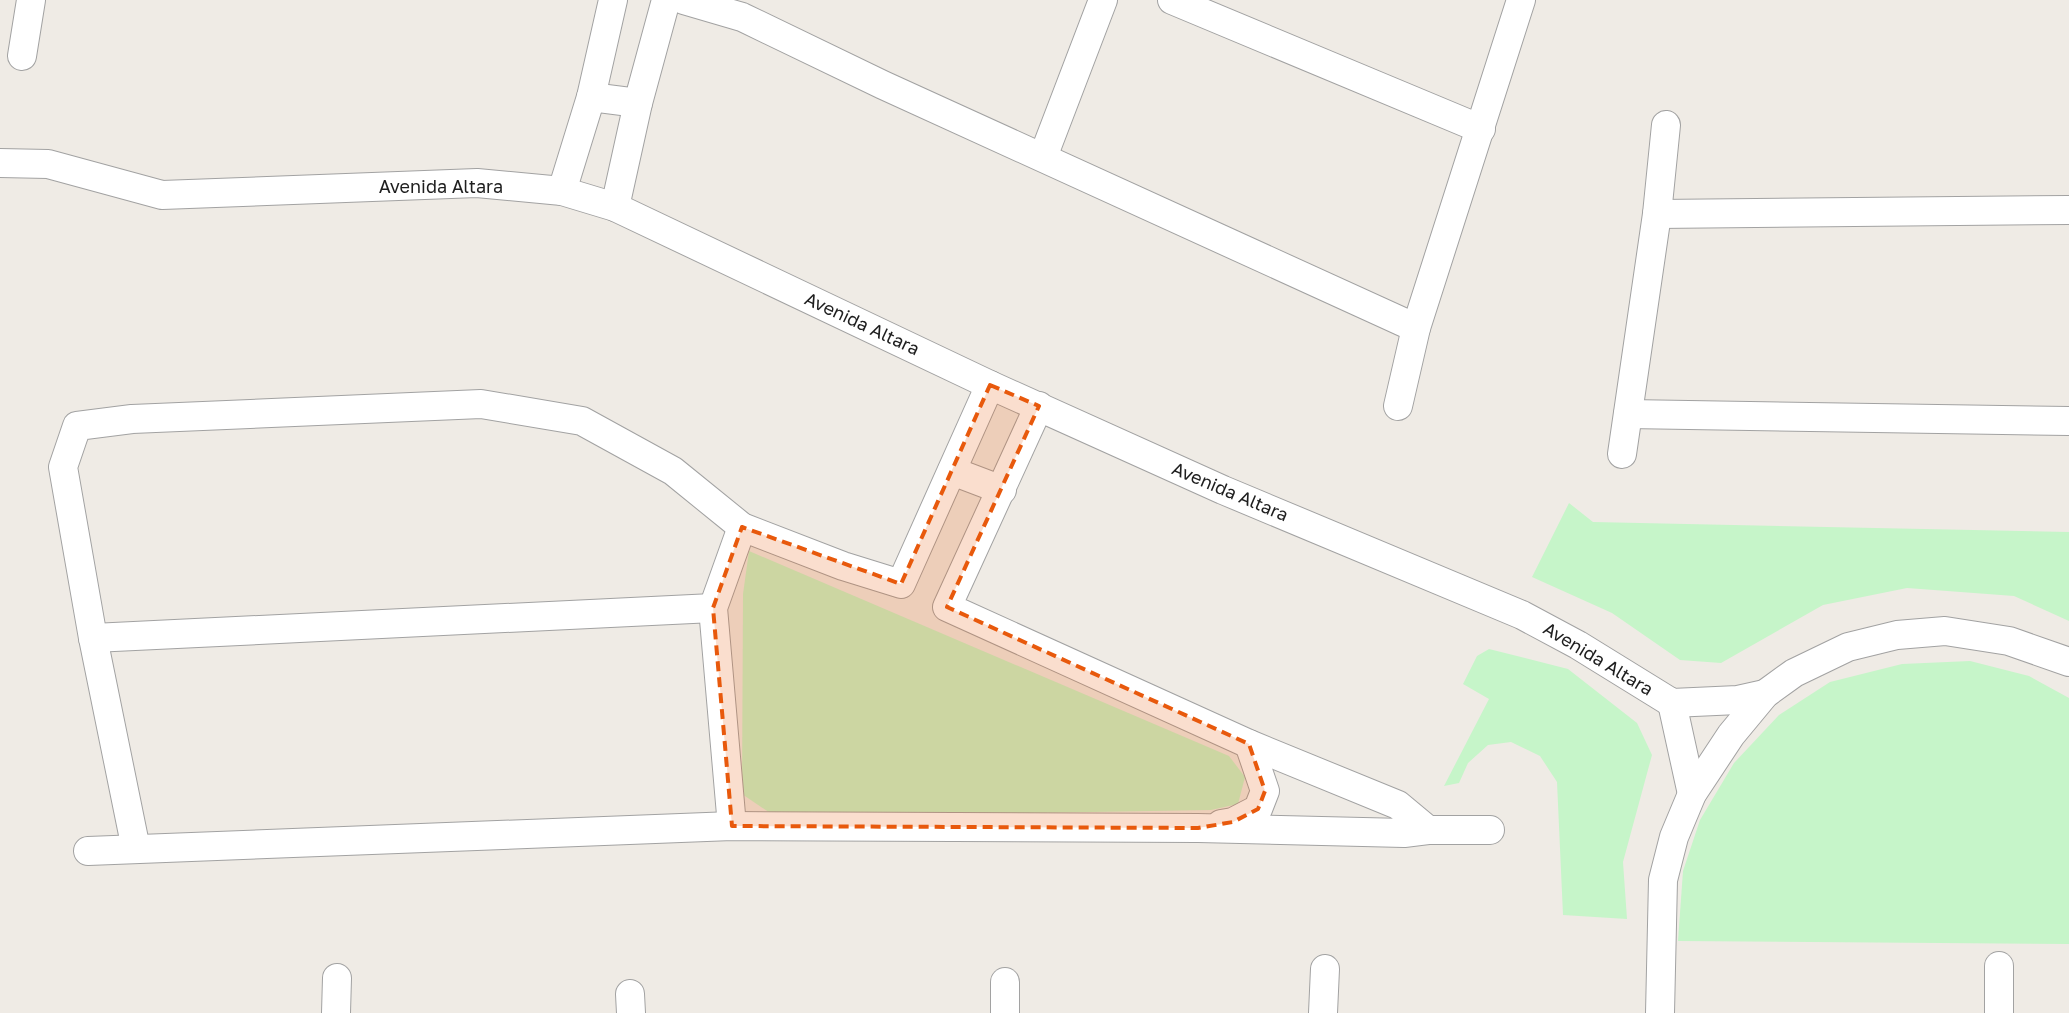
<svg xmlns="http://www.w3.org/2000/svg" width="2069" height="1013" font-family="'Golos Text',sans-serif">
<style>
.park{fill:#c6f5c9}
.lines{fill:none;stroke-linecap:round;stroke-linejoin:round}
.street-casing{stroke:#a2a2a2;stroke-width:30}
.street{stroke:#fff;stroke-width:28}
.marked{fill:#e8590c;fill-opacity:0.2;stroke:#e8590c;stroke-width:4;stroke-dasharray:10 6;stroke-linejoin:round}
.labels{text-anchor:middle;stroke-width:5;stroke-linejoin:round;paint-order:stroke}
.street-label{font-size:18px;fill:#1e1e1e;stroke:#fff}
</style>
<rect width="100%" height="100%" fill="#efebe5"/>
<g class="park">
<polygon points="1569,503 1593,522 2069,532 2069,621 2014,596 1907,588 1823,605 1721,663 1680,660 1612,613 1532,577"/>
<polygon points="749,551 1229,756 1245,777 1238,804 1211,810 776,817 742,794 743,594"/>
<polygon points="1489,649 1568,669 1637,723 1652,755 1623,862 1627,919 1563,915 1557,782 1540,756 1511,742 1488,745 1468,763 1459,783 1444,786 1489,699 1463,684 1477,656"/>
<polygon points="1970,661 2029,676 2069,698 2069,944 1678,941 1683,871 1700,820 1734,763 1779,715 1830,682 1902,664"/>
</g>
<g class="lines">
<g class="street-casing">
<g id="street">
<polyline points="684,0 742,17 883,85 1416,328"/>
<polyline points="1172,0 1481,129"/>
<polyline points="22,56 31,0"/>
<polyline points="591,97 638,103"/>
<polyline points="1043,157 1103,0"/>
<polyline points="0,163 48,164 162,195 477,183 562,191 615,207 990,385 1223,490 1522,615 1578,645 1672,703 1738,700 1765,694"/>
<polyline points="562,191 591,97 613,0"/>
<polyline points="615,207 638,103 666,0"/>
<polyline points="1657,214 2069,210"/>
<polyline points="1039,406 947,607 1249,744 1398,805 1428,830"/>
<polyline points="1398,406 1416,328 1521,0"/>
<polyline points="1628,414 2069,421"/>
<polyline points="1622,454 1657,214 1666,125"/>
<polyline points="952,471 1002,490"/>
<polyline points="93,638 713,608"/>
<polyline points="1672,703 1692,794"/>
<polyline points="1221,824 1233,822 1258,809 1265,791 1249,744"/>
<polyline points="732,826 713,608 742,527"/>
<polyline points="136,849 93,638 63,467 77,426 132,419 481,404 582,421 673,471 742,527 843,566 901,584 990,385"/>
<polyline points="88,851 732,826 1198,828 1404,833 1428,830 1490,830"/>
<polyline points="1999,966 1999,1013"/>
<polyline points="1005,982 1005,1013"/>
<polyline points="630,994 631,1013"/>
<polyline points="336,1013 337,978"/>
<polyline points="1323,1013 1325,969"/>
<polyline points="1660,1013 1663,880 1674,837 1692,794 1731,735 1765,694 1794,673 1848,647 1897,635 1945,631 2009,641 2069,662"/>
</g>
</g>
<use href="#street" class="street"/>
</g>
<path class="marked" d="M990,385L1039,406L947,607L1249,744L1265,791L1258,809L1233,822L1198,828L732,826L713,608L742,527L901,584Z"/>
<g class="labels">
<g class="street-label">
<text x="441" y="193">Avenida Altara</text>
<text transform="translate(862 324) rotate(25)" y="6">Avenida Altara</text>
<text transform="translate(1230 492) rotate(23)" y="6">Avenida Altara</text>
<text transform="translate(1598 659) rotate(31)" y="6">Avenida Altara</text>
</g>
</g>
</svg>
